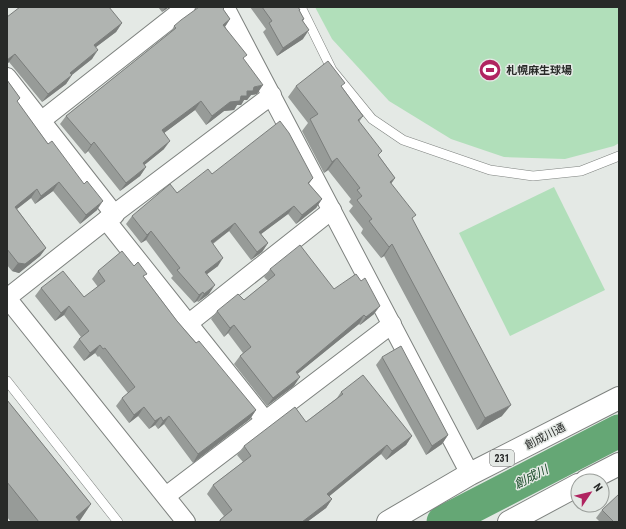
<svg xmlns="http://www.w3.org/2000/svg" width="626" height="529" font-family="'Roboto Condensed','Noto Sans JP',sans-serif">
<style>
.pitch{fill:#b1dfba}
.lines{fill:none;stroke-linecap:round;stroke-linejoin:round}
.river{stroke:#65a775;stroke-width:33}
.lane-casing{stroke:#7e827f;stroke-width:10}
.street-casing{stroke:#7e827f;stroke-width:20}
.highway-casing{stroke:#7e827f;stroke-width:24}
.lane{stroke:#fff;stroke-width:9}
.street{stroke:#fff;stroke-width:18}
.highway{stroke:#fff;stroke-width:22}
.wall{fill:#979b98}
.shaded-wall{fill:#7b7e7c}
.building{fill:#b0b4b1;stroke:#7b7e7c}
.labels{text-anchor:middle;stroke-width:3;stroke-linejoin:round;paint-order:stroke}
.shield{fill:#e4e9e5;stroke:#606361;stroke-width:1}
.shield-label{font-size:10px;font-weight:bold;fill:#282a28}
.poi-label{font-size:11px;font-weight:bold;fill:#282a28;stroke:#e4e9e5;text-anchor:start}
.street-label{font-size:11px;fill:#282a28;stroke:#e4e9e5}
.water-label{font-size:12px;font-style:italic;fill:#1b4c2a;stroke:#e4e9e5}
</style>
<rect width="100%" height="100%" fill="#e4e9e5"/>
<g class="pitch">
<polygon points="315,7 619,7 619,143 614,146 565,159 504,157 451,139 389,101 332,39"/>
<polygon points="554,187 605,290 510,336 459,233"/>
</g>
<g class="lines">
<polyline class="river" points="443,522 619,431"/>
<g class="lane-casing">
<g id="lane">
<polyline points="301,7 332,70 372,119 403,140 490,170 533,176 581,171 619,156"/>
<polyline points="7,381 118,522"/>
</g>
</g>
<g class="street-casing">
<g id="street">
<polyline points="225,7 470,474"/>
<polyline points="7,77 115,215"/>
<polyline points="42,120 186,7"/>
<polyline points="106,220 265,420"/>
<polyline points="7,298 106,220 272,95"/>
<polyline points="7,298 186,522"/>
<polyline points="189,323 332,210"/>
<polyline points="166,496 392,324"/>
</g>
</g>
<g class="highway-casing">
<g id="highway">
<polyline points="586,481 619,464"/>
<polyline points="388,522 470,474 619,398"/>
<polyline points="509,522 578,485"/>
</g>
</g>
<use href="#lane" class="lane"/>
<use href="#street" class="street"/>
<use href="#highway" class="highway"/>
</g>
<g class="wall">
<polygon points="158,7 169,7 162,12"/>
<polygon points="250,7 298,7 300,10 299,11 304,19 303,21 303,39 277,56 263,32 266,29"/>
<polygon points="223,9 230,19 225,27 244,60 257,94 251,95 247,100 244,100 241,105 237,105 234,110 224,111 206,125 195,110 164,133 164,149 144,165 146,167 140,176 120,191 88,151 85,154 60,124 66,116 171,32 174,26"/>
<polygon points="7,17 122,23 116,32 96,47 92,59 72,75 66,84 42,102 9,62 7,64"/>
<polygon points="7,80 20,98 17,102 97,210 80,224 53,191 35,204 31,198 17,209 46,248 40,256 19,273 12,271 7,265"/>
<polygon points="296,86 342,87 363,116 359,122 379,156 395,178 391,184 412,220 502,416 477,430 384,256 381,258 361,233 363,229 349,211 353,206 349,202 351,199 328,170 324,173 302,131 308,123 288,97"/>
<polygon points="212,174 313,178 309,184 322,199 316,208 296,224 288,214 261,234 268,243 262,252 251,260 229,231 213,244 218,266 207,274 209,294 198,302 197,301 194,303 171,278 173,276 146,240 141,243 126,224 132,216"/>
<polygon points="134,266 144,277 177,321 256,410 250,419 193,463 164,424 158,429 155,425 149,429 138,416 129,423 116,406 122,398 128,393 99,356 98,357 95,353 84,361 73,347 79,339 81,337 64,315 55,321 35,296 41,288 84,297 98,287 92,279 98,271"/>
<polygon points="270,269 334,289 374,314 360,325 359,324 297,374 294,386 267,406 234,364 240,356 243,353 228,333 224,337 211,319 217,311 244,300 268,281 264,277"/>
<polygon points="382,357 448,435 442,444 426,455 376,365"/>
<polygon points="341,392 412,436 406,445 386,460 381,454 329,496 332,499 326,508 307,522 218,522 224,516 207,494 213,485 243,462 237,455 244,446 306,422 337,398"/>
<polygon points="7,400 91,504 79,521 80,522 11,522 7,517"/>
<polygon points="602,510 619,522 600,522 596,518"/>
</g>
<g class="shaded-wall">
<polygon points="166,7 169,7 162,12"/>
<polygon points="230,19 224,28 223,25"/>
<polygon points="122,23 116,32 88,53 94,45"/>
<polygon points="309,30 303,39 277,56 283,48"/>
<polygon points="98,50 92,59 64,81 70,73"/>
<polygon points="15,54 9,62 7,64 7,60"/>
<polygon points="72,75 66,84 42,102 48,94"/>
<polygon points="263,85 257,94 251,95 247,100 244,100 241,105 237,105 234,110 224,111 206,125 212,116 230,102 241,96 254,87"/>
<polygon points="201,101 195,110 156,139 162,130"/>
<polygon points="170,141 164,149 137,171 143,163"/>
<polygon points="94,142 88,151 85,154 91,145"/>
<polygon points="337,158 328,170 324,173 332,162"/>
<polygon points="146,167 140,176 120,191 126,183"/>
<polygon points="395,178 387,189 390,182"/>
<polygon points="59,182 53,191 35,204 41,196"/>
<polygon points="37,189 31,198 9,215 15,207"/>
<polygon points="322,199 316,208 296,224 302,215"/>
<polygon points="103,201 97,210 80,224 86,215"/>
<polygon points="294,206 288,214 253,240 259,232"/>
<polygon points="235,223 229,231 205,249 211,241"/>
<polygon points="151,231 146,240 141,243 147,235"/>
<polygon points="268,243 262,252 251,260 257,252"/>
<polygon points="392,244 384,256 381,258 389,247"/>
<polygon points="46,248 40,256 19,273 12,271 18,263"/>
<polygon points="223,258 218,266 199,280 205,272"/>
<polygon points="215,285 209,294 198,302 204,294"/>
<polygon points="203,292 197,301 194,303 199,295"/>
<polygon points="69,306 64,315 55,321 61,313"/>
<polygon points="380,306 374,314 360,325 366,317"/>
<polygon points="364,315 359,324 290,380 296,372"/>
<polygon points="234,325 228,333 224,337 230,328"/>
<polygon points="100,345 95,353 84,361 90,353"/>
<polygon points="300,377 294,386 267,406 273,398"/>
<polygon points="511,405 502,416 477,430 485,418"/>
<polygon points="144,407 138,416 129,423 134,415"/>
<polygon points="256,410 250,419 193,463 198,454"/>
<polygon points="169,416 164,424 158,429 163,421"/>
<polygon points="161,417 155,425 149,429 155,421"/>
<polygon points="448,435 442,444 426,455 432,446"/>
<polygon points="412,436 406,445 386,460 392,451"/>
<polygon points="387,445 381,454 321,503 327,494"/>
<polygon points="332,499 326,508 307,522 302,522"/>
<polygon points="91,504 79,522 76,517"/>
</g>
<g class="building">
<polygon points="20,7 109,7 122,23 94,45 98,50 70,73 72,75 48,94 15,54 7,60 7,17"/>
<polygon points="199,7 224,7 224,8 223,9 230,19 223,25 247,55 243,58 263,85 254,87 253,91 247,91 247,96 241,96 240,101 230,102 212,116 201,101 162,130 170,141 143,163 146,167 126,183 94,142 91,145 66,116 176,28 174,26 181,20"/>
<polygon points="262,7 298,7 300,10 299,10 304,19 302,20 309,30 283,48 269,23 272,21"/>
<polygon points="328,61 345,83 341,86 363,116 358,120 382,151 378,155 395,178 390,182 416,215 412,218 511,405 485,418 392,244 389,247 369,221 372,219 357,200 362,196 357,190 360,188 337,158 332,162 310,119 318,114 296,86"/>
<polygon points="7,80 20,98 17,101 48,144 52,141 84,184 87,181 103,201 86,215 59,182 41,196 37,189 15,207 46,248 25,264 18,263 7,249"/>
<polygon points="280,121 289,133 313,178 308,183 322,199 302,215 294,206 259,232 268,243 257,252 235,223 211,241 223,258 205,272 215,285 204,294 203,292 199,295 177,270 180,268 151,231 147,235 132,216 170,184 177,193 208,169 212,174"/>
<polygon points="300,245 334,289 356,274 361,281 365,278 380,306 366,317 364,315 296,372 300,377 273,398 240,356 251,347 234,325 230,328 217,311 238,294 244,300 275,275 270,269"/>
<polygon points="122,251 134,266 138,262 147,274 143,276 177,321 196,343 199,341 256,410 198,454 169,416 163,421 161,417 155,421 144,407 134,415 122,398 135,387 105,348 103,349 100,345 90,353 79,339 89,331 69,306 61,313 41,288 63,271 84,297 105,281 98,271"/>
<polygon points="401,346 448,435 432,446 382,357"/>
<polygon points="363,375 412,436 392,451 387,445 327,494 332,499 302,522 221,522 220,520 232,510 213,485 251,456 244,446 295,407 306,422 343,394 341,392"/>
<polygon points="7,400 91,504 76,517 80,522 39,522 7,482"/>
<polygon points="619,494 619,522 612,522 613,521 602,510"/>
</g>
<defs>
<g id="stadium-disc" transform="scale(1.15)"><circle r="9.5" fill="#b02460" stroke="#e4e9e5"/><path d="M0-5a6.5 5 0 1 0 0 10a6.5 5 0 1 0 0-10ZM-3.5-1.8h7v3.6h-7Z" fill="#fff"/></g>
</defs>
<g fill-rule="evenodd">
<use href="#stadium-disc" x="490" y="70"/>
</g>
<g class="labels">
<rect class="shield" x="490" y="450" width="24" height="16" rx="3"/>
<g class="shield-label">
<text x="502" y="462">231</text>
</g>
<g class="poi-label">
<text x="506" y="74">札幌麻生球場</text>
</g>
<g class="street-label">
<text transform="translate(545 436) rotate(-27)" y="4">創成川通</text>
</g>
<g class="water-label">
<text transform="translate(531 477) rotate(-27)" y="4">創成川</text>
</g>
</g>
<rect width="626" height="529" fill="none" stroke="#282a28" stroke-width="16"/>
<g transform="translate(590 493) rotate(55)"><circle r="19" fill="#e4e9e5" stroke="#999d99"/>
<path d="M0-3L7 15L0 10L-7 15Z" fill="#b02460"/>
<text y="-6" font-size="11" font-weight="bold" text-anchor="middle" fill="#282a28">N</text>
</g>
</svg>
